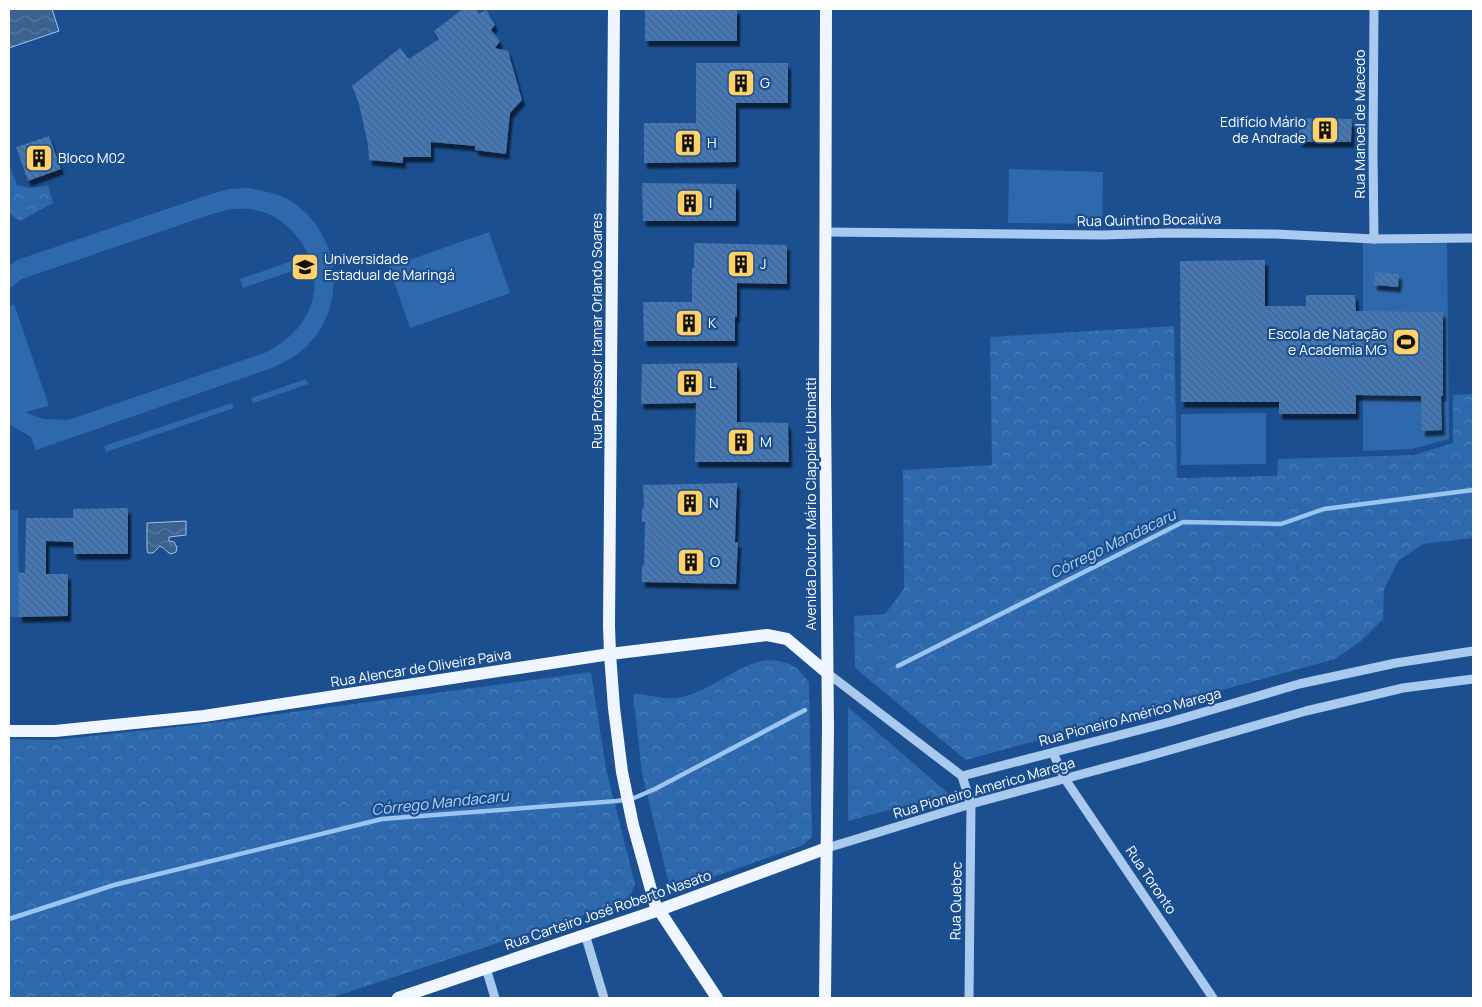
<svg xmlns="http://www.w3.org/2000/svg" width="1482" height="1007" font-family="Manrope,sans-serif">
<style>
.green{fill:#2e69ad}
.forest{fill:url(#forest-crowns)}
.water{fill:url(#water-waves);stroke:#9cc4f0}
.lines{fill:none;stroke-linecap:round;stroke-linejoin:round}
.stream{stroke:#9cc4f0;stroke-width:4.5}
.building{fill:url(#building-back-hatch);filter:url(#shadow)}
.minor{stroke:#a9c9ee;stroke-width:9}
.major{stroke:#f0f6ff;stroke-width:12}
.labels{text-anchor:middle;stroke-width:4.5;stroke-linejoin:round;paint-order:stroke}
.poi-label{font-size:14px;fill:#fff;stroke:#1b4f8f;text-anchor:start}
.street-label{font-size:14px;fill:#fff;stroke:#1b4f8f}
.water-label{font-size:15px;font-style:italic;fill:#b5d3f5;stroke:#1b4f8f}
</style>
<defs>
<pattern id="forest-crowns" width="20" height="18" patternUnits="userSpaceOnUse" patternTransform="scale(1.25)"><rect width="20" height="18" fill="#2e69ad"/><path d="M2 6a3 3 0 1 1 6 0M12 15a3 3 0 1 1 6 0" fill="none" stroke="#4d80b9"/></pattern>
<pattern id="water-waves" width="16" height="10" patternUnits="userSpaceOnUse" patternTransform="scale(1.25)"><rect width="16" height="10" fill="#3c6290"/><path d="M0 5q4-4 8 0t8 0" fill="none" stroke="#597aa1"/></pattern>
<pattern id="building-back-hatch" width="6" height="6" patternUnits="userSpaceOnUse" patternTransform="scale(1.25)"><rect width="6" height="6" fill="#4478b7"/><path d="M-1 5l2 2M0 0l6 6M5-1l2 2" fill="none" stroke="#486282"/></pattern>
<filter id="shadow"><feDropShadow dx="3" dy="5.5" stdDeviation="1" flood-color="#0009"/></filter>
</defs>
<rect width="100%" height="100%" fill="#1b4f8f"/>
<g class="green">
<polygon points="1009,169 1103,172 1102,224 1008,223"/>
<path d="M249,188C263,191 277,193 289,200C340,230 349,304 307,346C297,356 284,362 272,368L36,450L31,437L9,424V306L14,304L49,406L25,412L43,419L68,420L267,352C301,334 322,304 312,264L243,288L240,279L309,255C293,225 269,206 234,209C228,209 221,212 215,213L22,279L9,289V266L17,260L208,195L228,189Z"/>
<polygon points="489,232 510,293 410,328 389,267"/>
<polygon points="1363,234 1447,235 1449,439 1412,449 1363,451"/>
<polygon points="306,379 308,384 253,403 251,398"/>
<polygon points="232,403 234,408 106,452 104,446"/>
<polygon points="1266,413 1266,464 1181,465 1181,414"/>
<polygon points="9,510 18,510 19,617 9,617"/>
</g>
<g class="forest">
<polygon points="9,164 17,185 29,188 48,186 53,203 20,221 9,213"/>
<polygon points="1174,326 1177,478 1277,476 1278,459 1414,455 1453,443 1453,395 1473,394 1473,538 1423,544 1398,561 1384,589 1383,619 1361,641 1335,659 966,760 855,668 854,616 885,614 904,589 903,470 992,465 990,337"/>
<path d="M770,660C791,662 796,666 809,682L812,837L803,845L677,890L669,884L642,773L633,694C647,693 662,700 676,698C706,694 727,672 755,663C759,661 765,660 770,660Z"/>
<polygon points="591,672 606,769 635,884 629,900 330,998 9,998 9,739 54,740 204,724"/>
<polygon points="848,707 949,794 848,821"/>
</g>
<g class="water">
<polygon points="9,9 52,9 59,31 9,48"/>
<path d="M186,521V535L169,537V541L174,542L177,547L176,552L171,554C166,552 165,548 160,546L153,553H148L147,550V523Z"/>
</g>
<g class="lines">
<g class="stream">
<polyline points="898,666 1183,522 1281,524 1324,509 1473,490"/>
<polyline points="9,919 114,885 382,819 617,801 634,798 655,789 805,710"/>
</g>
</g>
<g class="building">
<polygon points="463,9 476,9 479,14 486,10 495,25 491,30 500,41 495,48 508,51 522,100 510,113 506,154 475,150 475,146 431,142 431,157 403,157 403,163 369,160 368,145 359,104 352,86 400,48 409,59 439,39 434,31"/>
<rect x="645" y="9" width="92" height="32"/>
<polygon points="696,63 788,63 788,103 736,103 736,162 644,163 644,123 696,123"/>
<polygon points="1299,118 1352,119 1351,142 1299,142"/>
<polygon points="49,136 61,169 28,181 16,147"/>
<polygon points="642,183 736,184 736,221 643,221"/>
<polygon points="694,243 787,245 787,284 737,283 737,317 735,317 735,341 644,341 643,302 692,302 692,268 694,268"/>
<polygon points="1265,260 1265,306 1306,306 1306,295 1355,295 1356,311 1443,312 1443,396 1441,396 1442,430 1422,431 1421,396 1356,395 1356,414 1279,414 1279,402 1181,402 1180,261"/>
<polygon points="1375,272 1399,274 1398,287 1374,285"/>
<polygon points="737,363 737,422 788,423 789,462 695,462 696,403 641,404 642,364"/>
<polygon points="737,483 735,542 738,542 736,584 642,582 642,566 644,566 645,522 642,522 642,508 644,508 643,485"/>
<polygon points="128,508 128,554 74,554 73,542 46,541 46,574 68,574 68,616 19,617 18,572 25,573 26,518 73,518 73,509"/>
</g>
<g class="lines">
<g class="minor">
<polyline points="1374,9 1373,152 1374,239"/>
<polyline points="825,232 1103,235 1168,233 1276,234 1374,239 1473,238"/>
<polyline points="826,672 962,776 1170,722 1299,684 1396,663 1473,651"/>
<polyline points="1053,753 1065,779 1213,998"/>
<polyline points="962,776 971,804 969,998"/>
<polyline points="827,848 971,804 1149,756 1306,711 1403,688 1473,679"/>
<polyline points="585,934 604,998"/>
<polyline points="486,968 495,998"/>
</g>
<g class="major">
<polyline points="614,9 609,626 610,654 614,708 622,772 633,825 655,904 717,998"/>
<polyline points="9,731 55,731 204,716 610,654 767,635 787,639 826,672"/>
<polyline points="398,998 659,910 827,848"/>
<polyline points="825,998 828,727 825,403 826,9"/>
</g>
</g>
<defs>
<g id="building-square" transform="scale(1.4375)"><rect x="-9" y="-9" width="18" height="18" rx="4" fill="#ffd166" stroke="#1b4f8f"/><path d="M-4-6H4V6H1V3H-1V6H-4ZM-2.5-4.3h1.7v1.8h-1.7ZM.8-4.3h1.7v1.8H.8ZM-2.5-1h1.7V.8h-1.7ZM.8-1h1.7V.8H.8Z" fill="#111"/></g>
<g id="university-square" transform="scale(1.4375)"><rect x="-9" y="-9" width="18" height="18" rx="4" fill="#ffd166" stroke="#1b4f8f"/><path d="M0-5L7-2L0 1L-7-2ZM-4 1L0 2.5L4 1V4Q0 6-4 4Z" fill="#111"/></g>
<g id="stadium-square" transform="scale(1.4375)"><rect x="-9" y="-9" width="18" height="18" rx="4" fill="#ffd166" stroke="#1b4f8f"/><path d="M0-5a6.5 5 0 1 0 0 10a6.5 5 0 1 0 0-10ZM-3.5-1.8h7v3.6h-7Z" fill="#111"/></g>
</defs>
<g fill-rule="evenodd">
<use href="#building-square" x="741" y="83"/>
<use href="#building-square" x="1325" y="130"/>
<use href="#building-square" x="688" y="143"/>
<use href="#building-square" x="39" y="158"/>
<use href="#building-square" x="690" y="203"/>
<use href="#building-square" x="741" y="264"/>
<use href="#university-square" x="305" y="267"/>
<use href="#building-square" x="689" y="323"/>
<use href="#stadium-square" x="1406" y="342"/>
<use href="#building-square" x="690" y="383"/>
<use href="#building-square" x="741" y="442"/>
<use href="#building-square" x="690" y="503"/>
<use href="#building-square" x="691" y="562"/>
</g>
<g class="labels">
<g class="poi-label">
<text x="760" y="88">G</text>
<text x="1306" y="127" text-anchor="end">Edifício Mário<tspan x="1306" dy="16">de Andrade</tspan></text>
<text x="707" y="148">H</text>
<text x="58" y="163">Bloco M02</text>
<text x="709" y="208">I</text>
<text x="324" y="264">Universidade<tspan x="324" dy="16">Estadual de Maringá</tspan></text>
<text x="760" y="269">J</text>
<text x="708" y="328">K</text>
<text x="1387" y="339" text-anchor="end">Escola de Natação<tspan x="1387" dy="16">e Academia MG</tspan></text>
<text x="709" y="388">L</text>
<text x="760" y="447">M</text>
<text x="709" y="508">N</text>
<text x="710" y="567">O</text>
</g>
<g class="street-label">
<text transform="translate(1360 124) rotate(-90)" y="5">Rua Manoel de Macedo</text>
<text transform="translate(1149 220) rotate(-1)" y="5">Rua Quintino Bocaiúva</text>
<text transform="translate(597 331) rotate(-90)" y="5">Rua Professor Itamar Orlando Soares</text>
<text transform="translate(811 504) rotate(-90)" y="5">Avenida Doutor Mário Clappiér Urbinatti</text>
<text transform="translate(421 668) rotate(-9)" y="5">Rua Alencar de Oliveira Paiva</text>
<text transform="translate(1130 717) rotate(-15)" y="5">Rua Pioneiro Américo Marega</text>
<text transform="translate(984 788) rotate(-16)" y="5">Rua Pioneiro Americo Marega</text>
<text transform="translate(1151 880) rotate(56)" y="5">Rua Toronto</text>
<text transform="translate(956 901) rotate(-89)" y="5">Rua Quebec</text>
<text transform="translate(608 910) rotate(-19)" y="5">Rua Carteiro José Roberto Nasato</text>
</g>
<g class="water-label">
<text transform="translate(1113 544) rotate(-26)" y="5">Córrego Mandacaru</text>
<text transform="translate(440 803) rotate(-6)" y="5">Córrego Mandacaru</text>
</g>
</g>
<rect width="1482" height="1007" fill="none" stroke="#ffffff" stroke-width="20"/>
</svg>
